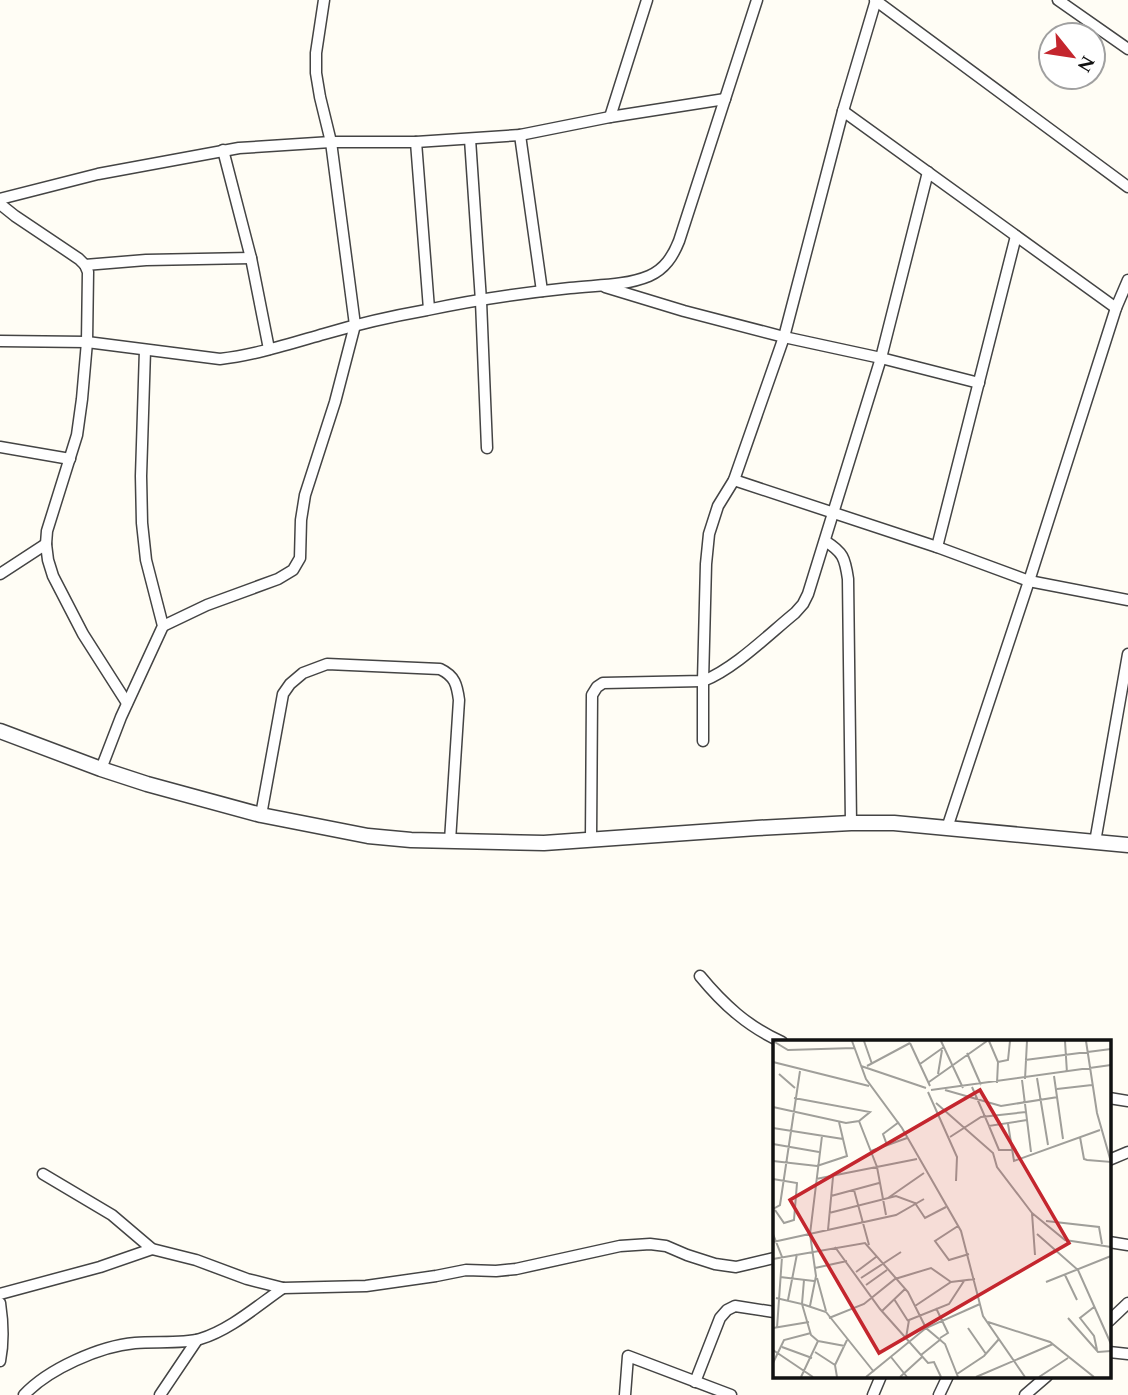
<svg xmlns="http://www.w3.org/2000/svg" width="1128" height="1395" font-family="Spectral,serif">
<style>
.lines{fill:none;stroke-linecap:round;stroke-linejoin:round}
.minor-casing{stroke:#444;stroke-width:13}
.tertiary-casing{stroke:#444;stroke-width:17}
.minor{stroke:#fff;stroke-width:10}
.tertiary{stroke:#fff;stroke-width:14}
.inset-road{fill:none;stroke:#a09f9a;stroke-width:2}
.view{fill:#c4262e;fill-opacity:0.15;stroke:#c4262e;stroke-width:3.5}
.inset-edge{fill:none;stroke:#111;stroke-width:3.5}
</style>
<rect width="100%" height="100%" fill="#fffdf5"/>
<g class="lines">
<g class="minor-casing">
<g id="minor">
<polyline points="875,0 1128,187"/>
<polyline points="1058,0 1128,49"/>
<polyline points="843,111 1116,308"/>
<polyline points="610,117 647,0"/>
<polyline points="520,135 542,291"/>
<polyline points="470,139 481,301 487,448"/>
<polyline points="416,142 429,309"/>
<polyline points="223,150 251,258 269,349"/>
<polyline points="0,199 98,174 239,148 331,142 416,142 520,135 610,117 725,99"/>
<polyline points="0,204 15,216 79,259 85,265 88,272 87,342 82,399 77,435 47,531 46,544 48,560 53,576 83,634 127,703"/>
<polyline points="85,265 146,260 251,258"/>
<polyline points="605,287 684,311 784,337 881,358 979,383"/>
<path d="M0,341L87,342L220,359C255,355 289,344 324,334C358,324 393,316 427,310C474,300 522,293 570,288C596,285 625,286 649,276C665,269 673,256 679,241L757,0"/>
<polyline points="0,447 70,459"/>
<polyline points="734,480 937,547 1029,581 1128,600"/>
<path d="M825,541C843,552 845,558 848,579L851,823"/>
<polyline points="937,547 1016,236"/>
<polyline points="0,574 46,544"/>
<polyline points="163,626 207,605 278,579 293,570 300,558 301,520 305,495 335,402 355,325 331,142 320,97 316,73 316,53 324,0"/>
<polyline points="703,741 703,681 706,564 709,534 718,506 734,480 784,337 843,111 876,0"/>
<polyline points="101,769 121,717 163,626 146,560 142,523 141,476 145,350"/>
<path d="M261,815L283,694L290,684L303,673L327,664L440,669C455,676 457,685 459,700L450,841"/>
<polyline points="947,828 1029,581 1116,308 1128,280"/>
<path d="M591,840L592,695L597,687L603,683L703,681C734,669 768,635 795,613L803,604L808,594L881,358L928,172"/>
<polyline points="1095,842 1128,654"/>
<path d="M700,976C723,1004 748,1027 782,1042"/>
<polyline points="1109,1098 1128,1101"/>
<polyline points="1109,1160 1128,1152"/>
<polyline points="43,1174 112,1215 152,1249 196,1260 247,1279 283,1288 366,1286 436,1276 466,1270 496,1271 516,1269 620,1246 650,1244 666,1246 687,1255 715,1264 736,1267 774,1258"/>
<polyline points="1109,1242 1128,1245"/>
<polyline points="0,1294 100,1267 152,1249"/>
<path d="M0,1303C3,1323 4,1341 0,1361"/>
<polyline points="1109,1321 1128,1303"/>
<polyline points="1109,1352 1128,1354"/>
<polyline points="695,1382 720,1318 727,1310 735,1306 774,1312"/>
<path d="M24,1395C48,1369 100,1346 135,1343C154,1341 182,1344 200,1339C230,1330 257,1306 283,1288"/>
<polyline points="160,1395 197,1340"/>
<polyline points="625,1395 628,1356 731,1395"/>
<polyline points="873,1395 881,1376"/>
<polyline points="939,1395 948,1376"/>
<polyline points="1025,1395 1047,1376"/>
</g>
</g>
<g class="tertiary-casing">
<polyline id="tertiary" points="0,731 101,769 147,784 261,815 368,836 411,840 544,843 757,828 851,823 894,823 1128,845"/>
</g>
<use href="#minor" class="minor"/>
<use href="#tertiary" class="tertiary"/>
</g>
<g transform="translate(773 1040)">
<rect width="338" height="338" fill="#fffdf5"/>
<path class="inset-road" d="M0,1L15,10L81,8M79,1L93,39L129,88L188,191L210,276L252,337M91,1L99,24M168,1L190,48M216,1L225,22L224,43M292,1L294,33M137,3L157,46M194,13L208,45M252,20L338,9M0,22L96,46M225,22L235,20L237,1M147,24L171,7M88,26L153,48M94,26L137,3M6,34L22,48M165,34L169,10M281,36L290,99M264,38L275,105M252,39L254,1M249,40L258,112M156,42L214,1M199,47L216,86L254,80M284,49L319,45M158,50L338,25M172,50L228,66L285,57M155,52L184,117L183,141M163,63L220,113L224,127L259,173L262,215M0,67L73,83L86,81L97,72L21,58M86,81L104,127L113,175M235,84L241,121L327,90M216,86L226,110H239M0,88L70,99M177,97L208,77L253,72M307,97L311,119L314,120L338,122L324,73L313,1M0,104L46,112M114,105L110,94L126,82M98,111L134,98M0,121L44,126L74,116L66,82M0,139L24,143L21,180L11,183L2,170M43,139L144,119M81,150L96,205M58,156L106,143M115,158L151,133M0,169L7,165L27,31M56,173L123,156L142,163L152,178L173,167M259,173L292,200L338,207M273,181L326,187L329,204M185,186L162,201L176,220L196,214M55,190L60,137M0,194L9,217L4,288M264,194L305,230L338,304M0,202L123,175L151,159M62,207L107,269L155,323L161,322L168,337M0,219L92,203L135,252L153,288L172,304L185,337M42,228L74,221M83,232L103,217M292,235L304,260M7,237L41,241M44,238L53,271M88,238L128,212M31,240L29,264L53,272L101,332M273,242L338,216M93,245L114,230M3,258L29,264L38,295L45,301L28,337M121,259L135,281M15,260L24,214M37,266L43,236L37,194L49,96M142,266L178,242L202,239M321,267L307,278L321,296L324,310M163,268L175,293L167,298M109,271L132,249M56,278L91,264L122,239L158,228L178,242M295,278L325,312L338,311M215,282L277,302L321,337M0,288L36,282M195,288L213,314M133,298L136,280L176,264L191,241M45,301L72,306M9,307L39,318M0,310L40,337M42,312L62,325L64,337M148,315L168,299M118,317L134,337M0,323L11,300L38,293M62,325L74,300M184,334L211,316L226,299M93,337L153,288L207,264M127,337L149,317M203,337L280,304M266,337L295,318"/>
<path class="view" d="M207,50L296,203L106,313L17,160Z"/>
<rect width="338" height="338" class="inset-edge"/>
</g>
<g transform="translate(1072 56) rotate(120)"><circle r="33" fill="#ffffff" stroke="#a0a0a0" stroke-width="2"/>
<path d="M0-5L12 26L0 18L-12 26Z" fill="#c4262e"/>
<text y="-10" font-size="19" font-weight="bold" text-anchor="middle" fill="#111111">N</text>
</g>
</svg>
